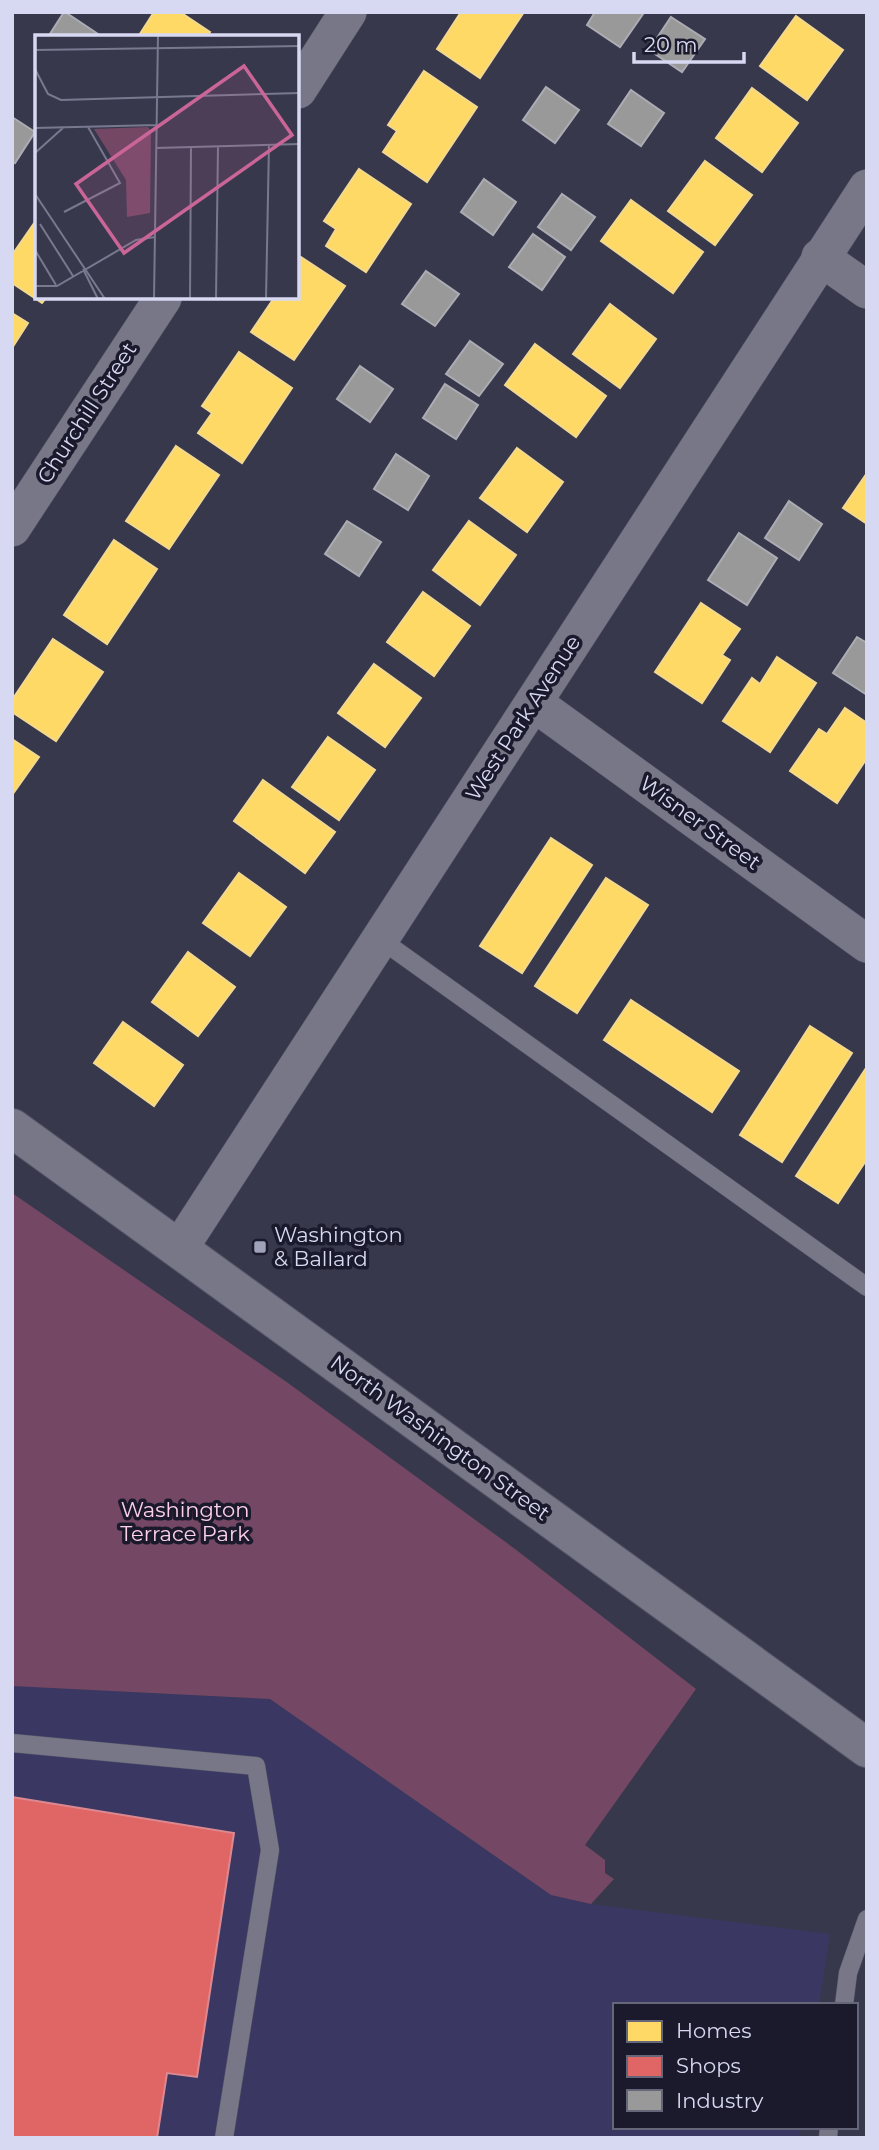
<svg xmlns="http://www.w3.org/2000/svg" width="879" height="2150" font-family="Montserrat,sans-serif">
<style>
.built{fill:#3a3863}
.green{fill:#744865}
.homes{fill:#ffd966;stroke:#f3d990;stroke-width:2}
.shops{fill:#e06666;stroke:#dd8890;stroke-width:2}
.industry{fill:#999;stroke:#acacb4;stroke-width:2}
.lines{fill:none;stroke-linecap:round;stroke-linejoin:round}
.lane-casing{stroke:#555668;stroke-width:19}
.street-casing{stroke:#555668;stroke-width:38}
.secondary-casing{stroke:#555668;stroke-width:40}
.lane{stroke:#778;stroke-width:18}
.street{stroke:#778;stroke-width:37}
.secondary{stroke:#778;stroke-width:38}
.poi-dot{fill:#9fa1b8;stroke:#1a1a2c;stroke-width:2.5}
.labels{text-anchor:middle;stroke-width:7;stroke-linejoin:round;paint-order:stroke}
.street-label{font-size:21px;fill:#d7d9f2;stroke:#1a1a2c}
.poi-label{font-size:21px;fill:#d7d9f2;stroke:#1a1a2c;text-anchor:start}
.park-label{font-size:21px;fill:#fed0ea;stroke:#1a1a2c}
.inset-road{fill:none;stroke:#78788f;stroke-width:2}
.view{fill:#ca6597;fill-opacity:0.15;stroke:#ca6597;stroke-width:3.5}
.inset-edge{fill:none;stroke:#d7d9f2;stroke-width:3.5}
</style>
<rect width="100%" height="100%" fill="#38384d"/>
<polygon class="built" points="12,1686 270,1699 551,1895 591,1904 830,1934 819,2005 615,2005 615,2127 801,2127 799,2138 12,2138"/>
<polygon class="green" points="12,1193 288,1383 515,1549 696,1689 585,1845 605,1860 605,1873 614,1879 591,1904 551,1895 270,1699 12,1686"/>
<g class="homes">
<polygon points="154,12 180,12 210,32 207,37 138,37"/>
<polygon points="461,12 524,12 480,78 437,49"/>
<polygon points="796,16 843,50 807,100 760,66"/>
<polygon points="424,71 477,107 427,182 383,152 397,131 388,125"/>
<polygon points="752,88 798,123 762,172 716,138"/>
<polygon points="705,161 752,195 715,245 668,211"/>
<polygon points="359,169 411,204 366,272 326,246 336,229 324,221"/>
<polygon points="631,200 703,252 673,293 601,241"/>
<polygon points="37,219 37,298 46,298 42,303 12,283 12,255"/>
<polygon points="301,257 345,286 294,360 251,332 274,298 298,298 298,263"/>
<polygon points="610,304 656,339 620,388 573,354"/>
<polygon points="12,313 28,323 12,348"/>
<polygon points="535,344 606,396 576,437 505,385"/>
<polygon points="239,352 292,388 242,463 198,433 212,413 202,406"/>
<polygon points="176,446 219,475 169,549 126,521"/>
<polygon points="517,448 563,482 527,532 480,498"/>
<polygon points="867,473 867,524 843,508"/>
<polygon points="469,521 516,555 480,605 433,570"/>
<polygon points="114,540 157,569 107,644 64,615"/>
<polygon points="423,592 470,626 434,676 387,642"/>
<polygon points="701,603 740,629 722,655 730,660 702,703 655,672"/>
<polygon points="53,639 103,672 56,741 12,712 12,700"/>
<polygon points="777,657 816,683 770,752 723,721 752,678 760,684"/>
<polygon points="374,664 421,698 385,747 338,713"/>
<polygon points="845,708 867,723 867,758 837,803 790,771 819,729 827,734"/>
<polygon points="328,737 375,770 339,820 292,787"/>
<polygon points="12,739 39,757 12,795"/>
<polygon points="263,780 335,832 305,873 234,821"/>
<polygon points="551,838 592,865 522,973 480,946"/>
<polygon points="239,873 286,907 250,956 203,923"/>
<polygon points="606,878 648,905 577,1013 535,986"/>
<polygon points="188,952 235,987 198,1036 152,1002"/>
<polygon points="631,1000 739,1071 712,1112 604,1040"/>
<polygon points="123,1022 183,1065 154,1106 94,1063"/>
<polygon points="810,1026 852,1053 782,1162 740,1135"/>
<polygon points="866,1068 867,1159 838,1203 796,1176"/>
</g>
<polygon class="shops" points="12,1797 234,1833 197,2077 167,2073 157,2138 12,2138"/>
<g class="industry">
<polygon points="64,12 65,12 101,36 48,37"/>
<polygon points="595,12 640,12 643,14 620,47 587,25"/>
<polygon points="671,17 705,39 682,72 649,50"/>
<polygon points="546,87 579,110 555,143 523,120"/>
<polygon points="631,90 664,113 641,146 608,124"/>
<polygon points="12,117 35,132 15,163 12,161"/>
<polygon points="484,179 516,202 493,235 461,212"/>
<polygon points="562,194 595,217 571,250 538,227"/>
<polygon points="533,234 565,257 542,290 509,267"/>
<polygon points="426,271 459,294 435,326 402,304"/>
<polygon points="470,341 503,364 479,396 446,374"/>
<polygon points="360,366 393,389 370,422 337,399"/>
<polygon points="445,384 478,405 456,439 423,418"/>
<polygon points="396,454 429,476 408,510 374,489"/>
<polygon points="789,501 822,524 799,560 765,538"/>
<polygon points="347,521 381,542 359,576 325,554"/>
<polygon points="739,533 777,558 747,605 708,580"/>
<polygon points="857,637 867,643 867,695 833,673"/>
</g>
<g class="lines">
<g class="lane-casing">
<g id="lane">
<polyline points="380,939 867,1287"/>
<polyline points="12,1743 256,1766 270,1850 224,2138"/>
<polyline points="844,2005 848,1973 867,1919"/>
<polyline points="828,2138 829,2127"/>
</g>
</g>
<g class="street-casing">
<g id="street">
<polyline points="298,90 348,12"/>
<polyline points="820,257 867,290"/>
<polyline points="12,528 163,298"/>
<polyline points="534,703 867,944"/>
<polyline points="179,1249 867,188"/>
</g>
</g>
<g class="secondary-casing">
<polyline id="secondary" points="12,1128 867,1748"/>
</g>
<use href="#lane" class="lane"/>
<use href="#street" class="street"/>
<use href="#secondary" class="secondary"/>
</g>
<rect class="poi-dot" x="253" y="1240" width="14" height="14" rx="3.5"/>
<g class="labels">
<g class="street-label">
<text transform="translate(87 413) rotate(-57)" y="7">Churchill Street</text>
<text transform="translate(523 718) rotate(-57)" y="7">West Park Avenue</text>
<text transform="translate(700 823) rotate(36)" y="7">Wisner Street</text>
<text transform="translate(440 1438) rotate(36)" y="7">North Washington Street</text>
</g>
<g class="poi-label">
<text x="274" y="1242">Washington<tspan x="274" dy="24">&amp; Ballard</tspan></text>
</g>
<g class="park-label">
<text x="185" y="1517">Washington<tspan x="185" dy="24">Terrace Park</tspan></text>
</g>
</g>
<g transform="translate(35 35)">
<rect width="264" height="264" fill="#38384d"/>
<path d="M113,92L116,96L115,178L92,182L91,145L59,94Z" fill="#744865"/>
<path class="inset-road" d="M0,15L265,11M0,34L13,59L26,65L265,58M0,93L122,90M121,113L265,109M0,118L29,92M0,159L70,264M29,177L85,148L53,92M5,189L38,241M0,215L21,250M48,234L63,264M0,251H22L101,205L120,202M119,264L123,0M155,264L156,112M181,264L183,111M231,264L234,109"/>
<path class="view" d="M209,31L257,100L89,218L41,149Z"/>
<rect width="264" height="264" class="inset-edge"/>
</g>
<rect width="879" height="2150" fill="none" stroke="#d7d9f2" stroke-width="28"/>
<rect x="613" y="2003" width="245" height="126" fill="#1a1a2c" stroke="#66667b" stroke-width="2"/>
<rect x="627" y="2021" width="35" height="21" fill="#ffd966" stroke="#66667b" stroke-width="2"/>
<text x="676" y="2038" font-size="21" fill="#d7d9f2">Homes</text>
<rect x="627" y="2056" width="35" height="21" fill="#e06666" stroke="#66667b" stroke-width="2"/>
<text x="676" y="2073" font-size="21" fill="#d7d9f2">Shops</text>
<rect x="627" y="2090" width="35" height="21" fill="#999999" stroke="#66667b" stroke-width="2"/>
<text x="676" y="2108" font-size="21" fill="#d7d9f2">Industry</text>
<path d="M634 52v10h110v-10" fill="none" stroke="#d7d9f2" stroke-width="3.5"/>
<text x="644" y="52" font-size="21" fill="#d7d9f2" stroke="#1a1a2c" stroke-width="5" paint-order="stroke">20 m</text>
</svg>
